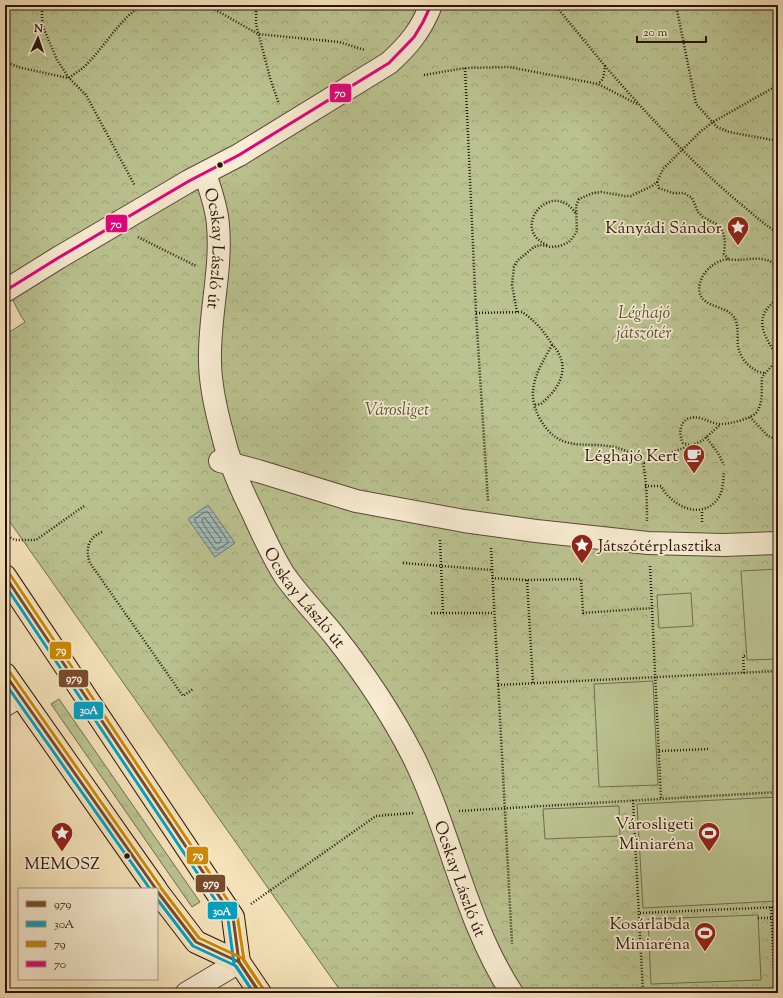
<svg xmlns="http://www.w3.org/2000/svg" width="783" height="998" font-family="'Sorts Mill Goudy',serif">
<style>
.grass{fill:url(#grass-tufts);stroke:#726c4e}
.park{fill:url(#park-crowns);stroke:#726c4e}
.pitch{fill:#bac390;stroke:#726c4e}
.water{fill:url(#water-rules);stroke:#707974}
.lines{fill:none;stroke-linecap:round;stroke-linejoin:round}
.shore{stroke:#646862;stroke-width:1}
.minor-casing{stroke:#5c4838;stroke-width:24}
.major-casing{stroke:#29150d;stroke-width:24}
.path{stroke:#29150d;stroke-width:2.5;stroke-dasharray:1 2;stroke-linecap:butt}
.minor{stroke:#f8ecd2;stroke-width:22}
.major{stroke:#f5e2b9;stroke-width:22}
.bus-1-casing{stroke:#f8ecd2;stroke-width:6}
.bus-2-casing{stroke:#f8ecd2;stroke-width:6}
.bus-3-casing{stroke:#f8ecd2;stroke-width:6}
.bus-4-casing{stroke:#f8ecd2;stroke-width:6}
.bus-1{stroke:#7a4b2a;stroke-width:3}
.bus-2{stroke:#02a2c4;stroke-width:3}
.bus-3{stroke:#ce8903;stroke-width:3}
.bus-4{stroke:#e5007d;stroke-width:3}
.bus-dot{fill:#29150d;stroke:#f8ecd2;stroke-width:1.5}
.labels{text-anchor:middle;stroke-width:3.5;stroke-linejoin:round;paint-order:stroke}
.poi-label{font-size:17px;fill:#29150d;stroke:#f8ecd2;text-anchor:end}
.street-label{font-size:17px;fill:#29150d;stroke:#f8ecd2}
.park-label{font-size:17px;font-style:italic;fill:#5c523b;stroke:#f8ecd2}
.line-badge{stroke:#f8ecd2;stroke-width:1.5}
.badge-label{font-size:11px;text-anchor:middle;font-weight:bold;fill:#fff}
</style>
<defs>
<pattern id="grass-tufts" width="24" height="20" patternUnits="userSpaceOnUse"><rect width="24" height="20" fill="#bac390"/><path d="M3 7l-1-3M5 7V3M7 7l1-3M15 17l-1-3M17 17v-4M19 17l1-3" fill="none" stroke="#a0a77b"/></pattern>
<pattern id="park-crowns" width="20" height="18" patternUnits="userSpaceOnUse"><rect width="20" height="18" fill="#bac390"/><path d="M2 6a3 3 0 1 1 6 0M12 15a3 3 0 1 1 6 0" fill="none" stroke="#a0a77b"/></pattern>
<pattern id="water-rules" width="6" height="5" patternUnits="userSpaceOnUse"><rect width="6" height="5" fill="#a0bcb8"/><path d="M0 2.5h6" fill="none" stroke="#8aa19d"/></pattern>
</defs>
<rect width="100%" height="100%" fill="#f5e2b9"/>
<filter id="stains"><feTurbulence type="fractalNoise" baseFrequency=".005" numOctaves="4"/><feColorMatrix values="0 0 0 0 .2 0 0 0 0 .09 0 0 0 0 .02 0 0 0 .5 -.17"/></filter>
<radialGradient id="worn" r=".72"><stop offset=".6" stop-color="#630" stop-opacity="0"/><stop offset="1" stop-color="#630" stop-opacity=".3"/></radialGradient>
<polygon class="grass" points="59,699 200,902 192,907 51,704"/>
<polygon class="park" points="5,5 778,5 778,993 342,993 5,515 5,335 25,322 21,316 5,285"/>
<g class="pitch">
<polygon points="778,569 778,659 747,660 741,571"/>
<polygon points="691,593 693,626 659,628 657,595"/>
<polygon points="653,681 658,785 599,787 594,684"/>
<polygon points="778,797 778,901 643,908 637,804"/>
<polygon points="619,806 620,836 545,839 543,809"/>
<polygon points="758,915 761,980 651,984 648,919"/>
</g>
<polygon class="water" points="208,505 235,543 215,557 188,519"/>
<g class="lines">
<g class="shore">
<polygon points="205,512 208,512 228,541 228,543 217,550 215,549 195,521 195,519"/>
<polygon points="205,518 221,539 221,541 219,543 216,543 202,522 202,520"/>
</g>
<g class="minor-casing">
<g id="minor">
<path id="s1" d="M205,173C210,190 217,207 218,225C222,270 209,315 210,360C210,385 216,411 223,436C229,462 240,487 252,511C262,533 272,556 285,576C300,597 318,615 334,635C364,673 391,713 413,756C451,833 465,921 512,993"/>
<path d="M5,291L58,258L189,181L239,155L389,63C409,45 421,30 431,5"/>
<polyline points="220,461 258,471 356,501 464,521 536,531 648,543 724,545 778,543"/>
<polyline points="5,705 20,696"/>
<polyline points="187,993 239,962"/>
</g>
</g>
<g class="major-casing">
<g id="major">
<polyline points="5,576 233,917 239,962 260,993"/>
<polyline points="5,674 156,889"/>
<polyline points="157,891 196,942 239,962"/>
</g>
</g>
<g class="path">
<polyline points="42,5 42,19 44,29 57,60 69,78 86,95 135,186"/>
<polyline points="207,5 258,34 339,42 365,50"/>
<polyline points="256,5 256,24 270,78 279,104"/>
<polyline points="555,5 605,66 603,79 598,84"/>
<polyline points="676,5 696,104 717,127 729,132 778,141"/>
<polyline points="5,62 22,68 68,78"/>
<path d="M605,66C647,114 689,160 737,201C751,212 763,224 778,233"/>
<polyline points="465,68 476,313 488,501"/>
<polyline points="424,75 465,68 509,67 598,84 637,104"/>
<path d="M69,78C75,73 83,69 88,63C107,43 118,22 141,5"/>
<polyline points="657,182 659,188 673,193 684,193 692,198 698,212 703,217 716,224 723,232 725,241 724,254 729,260"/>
<polyline points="138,237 196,266"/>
<path d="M547,245C508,228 553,177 576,214"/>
<path d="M778,299C751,317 764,336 778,357"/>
<polyline points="517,312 512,285 514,267 517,261 534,247 540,245 551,247 560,246 569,242 574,236 577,231 576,206 579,199 593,193 601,192 625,196 631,196 652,186 657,182 663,169 701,131 713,122 778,85"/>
<path d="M476,313L522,312C533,319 543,330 550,341C553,346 557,349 559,354C569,374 556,391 541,404L534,405"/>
<path d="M552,345C538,370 524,391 540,419C563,459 592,436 626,451C631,453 637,454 640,458C647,465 647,509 647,521"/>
<path d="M764,373C751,371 740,359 738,346C737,337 739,327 735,319C728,303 694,310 700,283C703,272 713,263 723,260C728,259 734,260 739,260C751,259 771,255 778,269"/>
<polyline points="750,417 768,436 778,440"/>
<polyline points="706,437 718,453 724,465"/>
<path d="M689,445L683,443C676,429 683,414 700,418C707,420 714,424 721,424C730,424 750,419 756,413C764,402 761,389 762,377L778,359"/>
<polyline points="644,463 702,441 720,425"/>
<path d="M645,486H661C671,506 703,522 719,497C723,490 723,481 724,473"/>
<polyline points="702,522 702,510"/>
<path d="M102,532C88,538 85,549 90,563L183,696L193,689"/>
<polyline points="5,535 15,540 36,540 84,506"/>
<polyline points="440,540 443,613"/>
<polyline points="491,548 512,944"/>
<polyline points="403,563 492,570"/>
<polyline points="650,566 661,799"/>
<polyline points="492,578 527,580 581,579 583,613 652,608"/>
<polyline points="527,580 533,683"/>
<polyline points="431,613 494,613"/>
<polyline points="744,673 743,656 746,655"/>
<polyline points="498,685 778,671"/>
<polyline points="659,751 710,749"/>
<polyline points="633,800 643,993"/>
<polyline points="459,811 778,792"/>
<polyline points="251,904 376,816 414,813"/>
<polyline points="771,907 774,971 778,971"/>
<polyline points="640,913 778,907"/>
<polyline points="758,918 771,918"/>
<polyline points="640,926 649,926"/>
</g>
<use href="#minor" class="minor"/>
<use href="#major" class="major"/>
<g class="bus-1-casing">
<g id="bus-1">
<polyline points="5,576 233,917 239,962 260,993"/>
<polyline points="5,674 156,889"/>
<polyline points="157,891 196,942 239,962 255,986"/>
</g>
</g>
<g class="bus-2-casing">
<g id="bus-2">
<polyline points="5,585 228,919 234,964 254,993"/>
<polyline points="5,683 150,889"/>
<polyline points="157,899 193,946 236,966 251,989"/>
</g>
</g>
<g class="bus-3-casing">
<g id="bus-3">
<polyline points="9,573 237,914 244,960 264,990"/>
<polyline points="9,671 160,886"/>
<polyline points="161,888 199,938 242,958 259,983"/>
</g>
</g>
<g class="bus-4-casing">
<polyline id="bus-4" points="5,291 58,258 189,181 239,155 389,63 414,37 423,22 431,5"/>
</g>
<use href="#bus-1" class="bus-1"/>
<use href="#bus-2" class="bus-2"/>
<use href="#bus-3" class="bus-3"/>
<use href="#bus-4" class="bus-4"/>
</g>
<defs>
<g id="sight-pin" transform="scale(1.15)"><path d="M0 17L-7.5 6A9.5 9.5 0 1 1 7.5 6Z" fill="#8f2418" stroke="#f8ecd2"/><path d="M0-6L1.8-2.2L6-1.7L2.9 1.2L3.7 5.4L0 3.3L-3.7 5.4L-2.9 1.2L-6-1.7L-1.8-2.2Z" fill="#fff"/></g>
<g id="cafe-pin" transform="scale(1.15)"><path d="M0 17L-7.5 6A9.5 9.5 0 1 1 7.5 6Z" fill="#8f2418" stroke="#f8ecd2"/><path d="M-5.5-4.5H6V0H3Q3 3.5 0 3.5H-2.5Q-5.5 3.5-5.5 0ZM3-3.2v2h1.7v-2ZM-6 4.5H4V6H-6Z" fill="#fff"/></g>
<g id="stadium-pin" transform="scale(1.15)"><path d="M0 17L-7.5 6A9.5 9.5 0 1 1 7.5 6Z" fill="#8f2418" stroke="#f8ecd2"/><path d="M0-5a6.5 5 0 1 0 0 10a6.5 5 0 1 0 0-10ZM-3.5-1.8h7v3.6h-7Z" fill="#fff"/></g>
</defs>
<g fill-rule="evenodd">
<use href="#sight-pin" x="738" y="227"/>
<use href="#cafe-pin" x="694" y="455"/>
<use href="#sight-pin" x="582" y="545"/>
<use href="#sight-pin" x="62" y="833"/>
<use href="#stadium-pin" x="709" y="833"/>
<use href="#stadium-pin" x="705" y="933"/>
</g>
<g class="bus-dot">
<circle cx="220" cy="165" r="3.5"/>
<circle cx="127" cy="856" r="3.5"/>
</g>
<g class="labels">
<g class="poi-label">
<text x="722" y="233">Kányádi Sándor</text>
<text x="678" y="461">Léghajó Kert</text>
<text x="598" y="551" text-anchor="start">Játszótérplasztika</text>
<text x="694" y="829">Városligeti<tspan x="694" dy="20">Miniaréna</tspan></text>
<text x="62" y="869" text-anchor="middle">MEMOSZ</text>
<text x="690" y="929">Kosárlabda<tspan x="690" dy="20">Miniaréna</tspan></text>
</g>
<g class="street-label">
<text dy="6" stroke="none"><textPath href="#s1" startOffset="77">Ocskay László út</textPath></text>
<text dy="6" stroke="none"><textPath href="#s1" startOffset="449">Ocskay László út</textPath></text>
<text dy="6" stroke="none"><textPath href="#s1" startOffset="773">Ocskay László út</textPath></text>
</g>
<g class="park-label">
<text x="644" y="318">Léghajó<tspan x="644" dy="20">játszótér</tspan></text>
<text x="397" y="415">Városliget</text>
</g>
</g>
<g class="line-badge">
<rect x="329" y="83" width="23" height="20" rx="4" fill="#e5007d"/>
<rect x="105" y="214" width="23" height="19" rx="4" fill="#e5007d"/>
<rect x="49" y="641" width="23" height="19" rx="4" fill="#ce8903"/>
<rect x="58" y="669" width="31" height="19" rx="4" fill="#7a4b2a"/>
<rect x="73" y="701" width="31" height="19" rx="4" fill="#02a2c4"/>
<rect x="186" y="846" width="23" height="19" rx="4" fill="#ce8903"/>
<rect x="195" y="874" width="31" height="19" rx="4" fill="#7a4b2a"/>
<rect x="207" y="901" width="31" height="19" rx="4" fill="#02a2c4"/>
</g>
<g class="badge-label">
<text x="340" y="97">70</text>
<text x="116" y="228">70</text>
<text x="61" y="654">79</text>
<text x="74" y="682">979</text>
<text x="89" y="714">30A</text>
<text x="198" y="859">79</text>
<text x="211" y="887">979</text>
<text x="222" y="915">30A</text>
</g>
<rect width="783" height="998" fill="none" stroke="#f5e2b9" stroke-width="20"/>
<rect x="6" y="6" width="771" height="986" fill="none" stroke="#29150d" stroke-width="2"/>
<rect x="10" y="10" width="763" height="978" fill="none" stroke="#29150d"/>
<rect x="18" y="888" width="140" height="92" fill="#f8ecd2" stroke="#a59683"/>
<rect x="26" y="901" width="20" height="6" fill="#7a4b2a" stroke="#a59683"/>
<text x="54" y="908" font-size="12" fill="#29150d">979</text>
<rect x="26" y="921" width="20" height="6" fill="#02a2c4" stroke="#a59683"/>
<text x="54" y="928" font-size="12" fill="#29150d">30A</text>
<rect x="26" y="941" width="20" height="6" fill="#ce8903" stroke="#a59683"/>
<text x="54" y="948" font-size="12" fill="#29150d">79</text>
<rect x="26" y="961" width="20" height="6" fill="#e5007d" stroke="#a59683"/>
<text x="54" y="968" font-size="12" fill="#29150d">70</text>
<g transform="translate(38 38) rotate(3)" stroke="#f8ecd2" stroke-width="3" paint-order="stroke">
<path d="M0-3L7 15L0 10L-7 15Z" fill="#29150d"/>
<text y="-6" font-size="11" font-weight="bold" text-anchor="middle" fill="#29150d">N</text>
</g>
<path d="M637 36v6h69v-6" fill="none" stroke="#29150d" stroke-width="2"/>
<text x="643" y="36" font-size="12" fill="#29150d" stroke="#f8ecd2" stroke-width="3" paint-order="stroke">20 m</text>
<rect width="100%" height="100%" filter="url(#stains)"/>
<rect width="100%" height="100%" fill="url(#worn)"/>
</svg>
